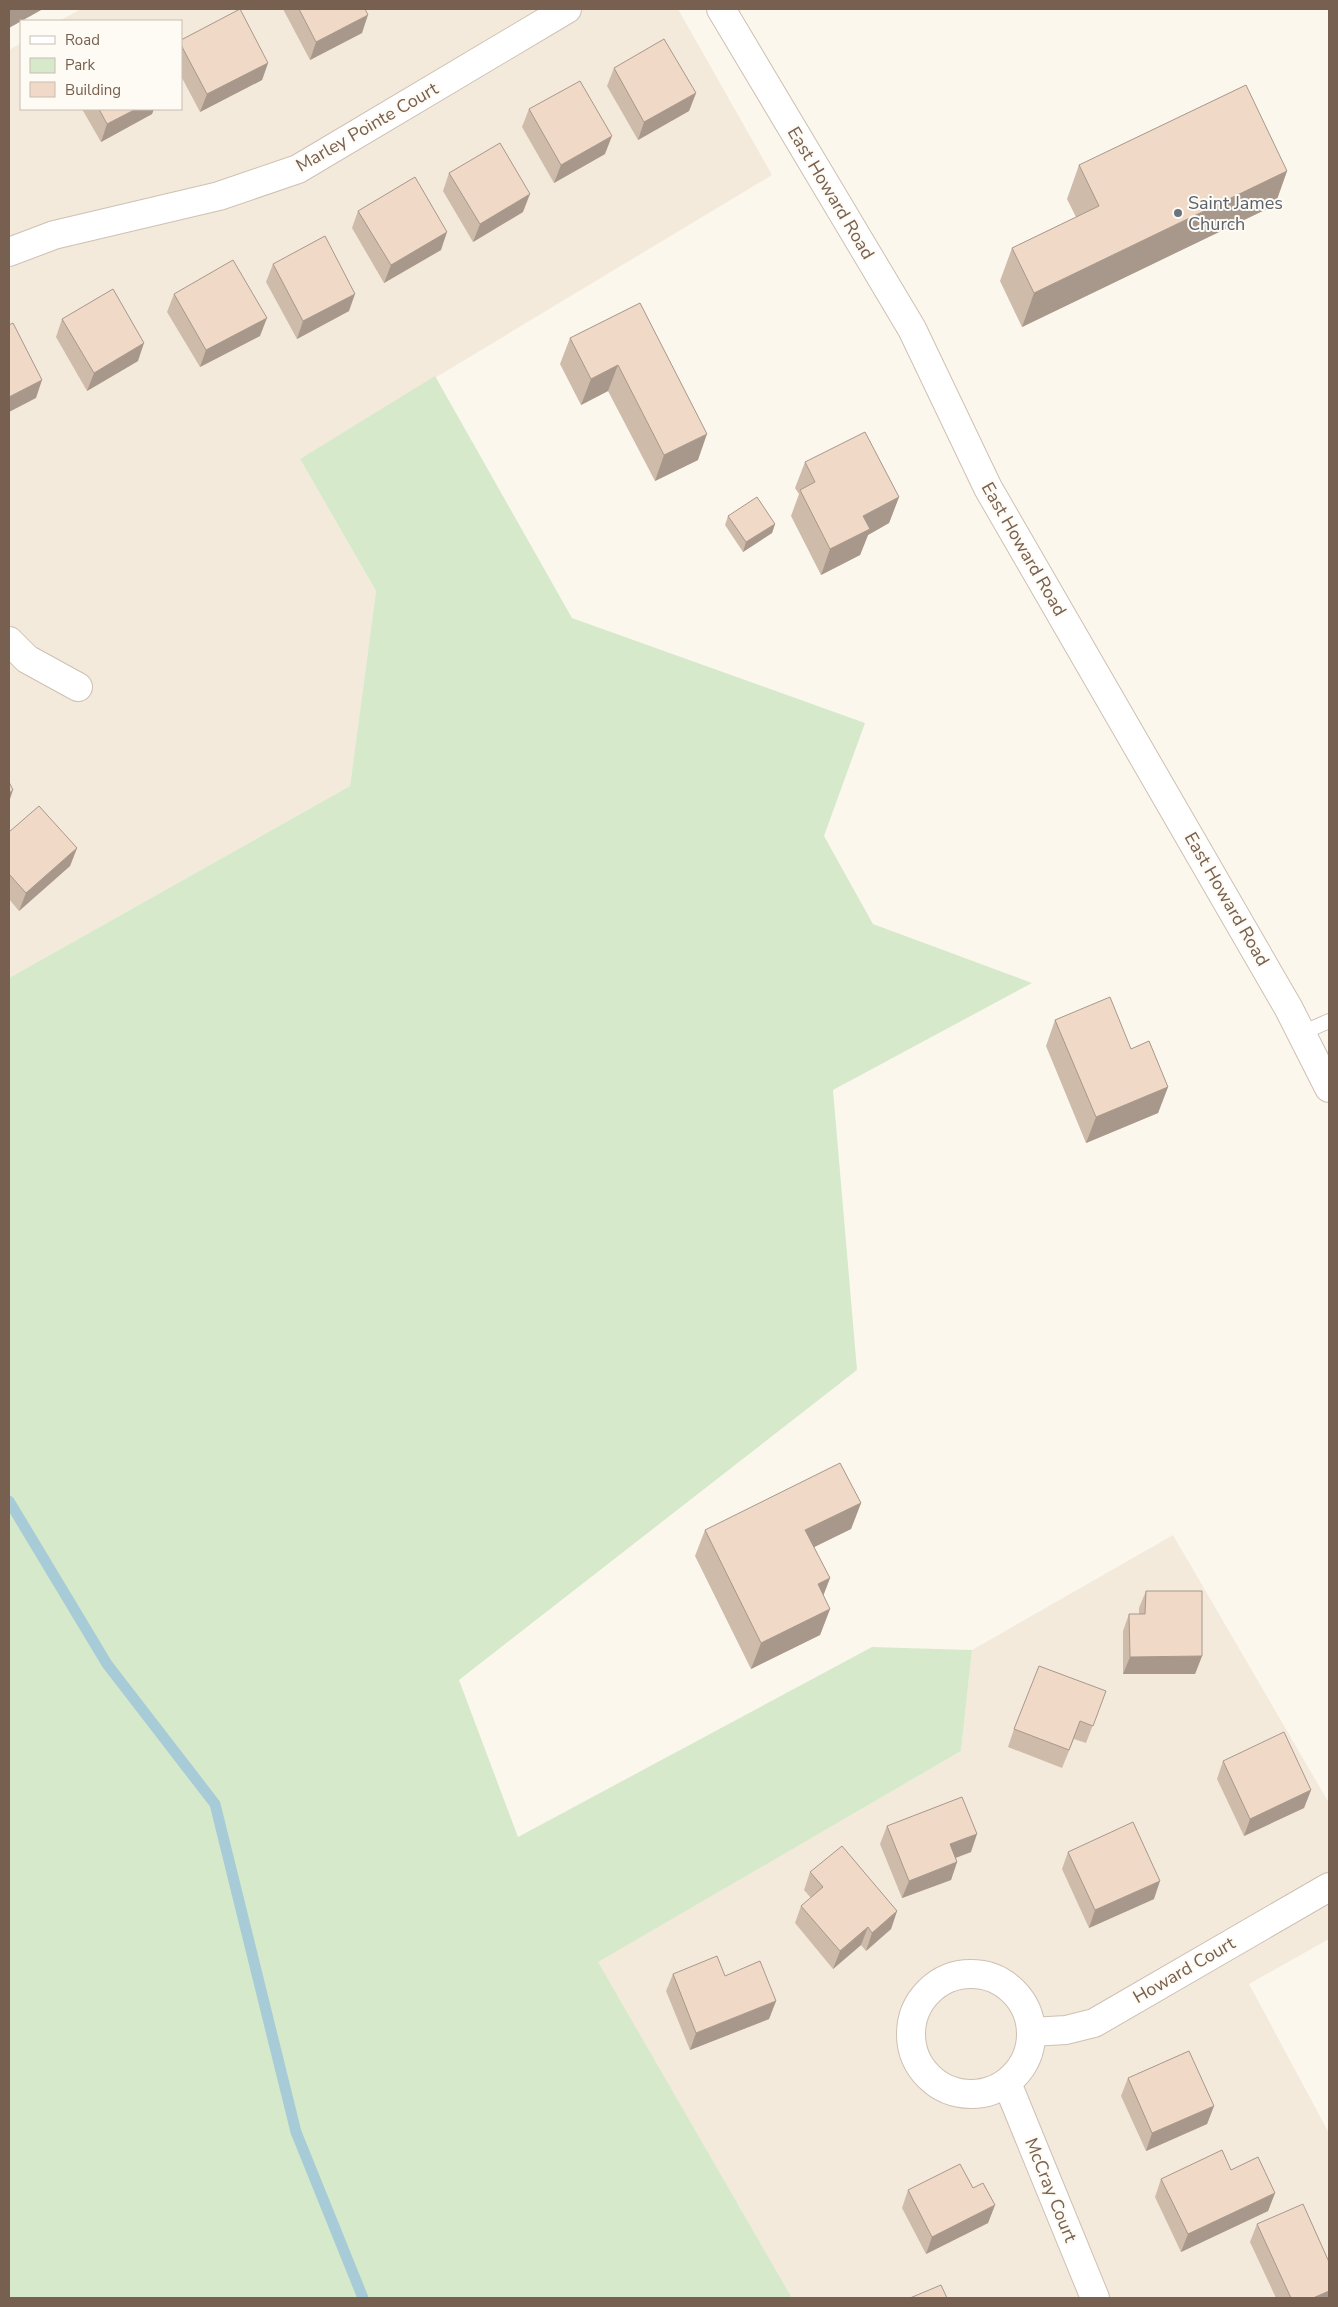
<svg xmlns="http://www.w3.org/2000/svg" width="1338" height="2307" font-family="'Nunito Sans',sans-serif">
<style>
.residential{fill:#f3eadc}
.green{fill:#d6eacb}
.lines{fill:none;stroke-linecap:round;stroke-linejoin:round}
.stream{stroke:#a8ccd7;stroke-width:11}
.service-casing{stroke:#cec0b2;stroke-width:16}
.minor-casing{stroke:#cec0b2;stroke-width:30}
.service{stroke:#fff;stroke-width:14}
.minor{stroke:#fff;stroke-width:28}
.wall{fill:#cebbaa}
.shaded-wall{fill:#a8988b}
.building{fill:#f0d9c6;stroke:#a8988b}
.worship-dot{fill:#6b7280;stroke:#fefbf4;stroke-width:2}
.labels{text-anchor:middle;stroke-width:4;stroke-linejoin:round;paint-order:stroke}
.street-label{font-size:18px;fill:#776050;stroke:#fefbf4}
.worship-label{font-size:18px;fill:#5b616d;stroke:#fefbf4;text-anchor:start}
</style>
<rect width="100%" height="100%" fill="#fcf7ed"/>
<g class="residential">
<polygon points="81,9 678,9 772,175 300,459 376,591 350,786 9,978 9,50 21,43 21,109 181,109 181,21 59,21"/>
<polygon points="1173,1535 1329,1803 1329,1939 1249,1984 1329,2133 1329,2298 792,2298 597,1962 961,1751 972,1650"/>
</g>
<polygon class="green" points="435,376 572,618 865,723 824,836 873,924 1032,983 833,1090 857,1370 459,1680 518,1837 872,1647 972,1650 961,1751 598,1962 792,2298 9,2298 9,978 350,786 376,591 300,459"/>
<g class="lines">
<polyline class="stream" points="9,1501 107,1664 215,1804 296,2132 363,2298"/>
<g class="service-casing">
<polyline id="service" points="1302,1033 1329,1021"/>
</g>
<g class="minor-casing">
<g id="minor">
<polyline points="721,9 912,329 988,488 1289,1009 1329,1088"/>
<polyline points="9,252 54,235 219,196 298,169 567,9"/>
<polyline points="9,641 27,659 78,687"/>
<circle cx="971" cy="2034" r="60"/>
<polyline points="1032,2032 1066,2030 1094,2023 1329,1887"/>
<polyline points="1007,2083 1095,2298"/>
</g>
</g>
<use href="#service" class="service"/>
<use href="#minor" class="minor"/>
</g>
<g class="wall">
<polygon points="283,9 365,9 362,33 310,60"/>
<polygon points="181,40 268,63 262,80 200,112 181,76"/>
<polygon points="614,68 696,93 689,111 638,140 607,86"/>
<polygon points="82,109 154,109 152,114 101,142"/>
<polygon points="529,109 605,154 554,183 522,127"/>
<polygon points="1079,165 1287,171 1275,205 1022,327 1000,281 1012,248 1076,217 1067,199"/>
<polygon points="449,173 523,212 473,242 443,191"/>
<polygon points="358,211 441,250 384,283 352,228"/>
<polygon points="273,264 349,311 297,339 266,282"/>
<polygon points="174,294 260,336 200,367 167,312"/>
<polygon points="640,303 698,460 655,481 608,391 581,405 560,364 570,338"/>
<polygon points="62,319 138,361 87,391 56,337"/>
<polygon points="805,462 899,497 889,523 868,535 860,555 821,575 791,516 799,494 795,488"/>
<polygon points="728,516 775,524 772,533 743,552 725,525"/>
<polygon points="9,832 77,848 70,866 19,911 9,899"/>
<polygon points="1055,1020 1168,1087 1158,1113 1086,1143 1046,1046"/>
<polygon points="861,1503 851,1529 814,1547 830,1578 823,1596 830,1609 820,1635 751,1669 695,1556 705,1530"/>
<polygon points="1146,1591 1202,1656 1195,1674 1123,1674 1123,1631 1129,1614 1139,1614 1139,1608"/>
<polygon points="1106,1691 1086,1743 1074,1739 1062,1768 1008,1747 1014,1729"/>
<polygon points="1223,1761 1311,1790 1304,1808 1244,1836 1217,1779"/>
<polygon points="887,1826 971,1852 956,1858 957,1862 951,1880 902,1898 880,1844"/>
<polygon points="1068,1852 1154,1899 1089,1928 1062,1869"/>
<polygon points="810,1872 897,1911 891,1929 866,1951 861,1945 833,1969 795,1923 801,1906 811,1898 804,1890"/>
<polygon points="673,1974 725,1976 776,2001 769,2019 690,2050 666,1991"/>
<polygon points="1128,2078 1214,2106 1207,2124 1146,2151 1121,2096"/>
<polygon points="1161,2179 1275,2193 1268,2211 1181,2252 1155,2197"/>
<polygon points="973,2188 995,2205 988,2223 926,2254 902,2208 908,2190"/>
<polygon points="1257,2224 1329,2298 1276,2298 1250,2242"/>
</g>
<g class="shaded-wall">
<polygon points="9,9 43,9 9,28"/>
<polygon points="368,15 362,33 310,60 316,42"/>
<polygon points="268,63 262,80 200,112 207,94"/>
<polygon points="696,93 689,111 638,140 644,122"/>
<polygon points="136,109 154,109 152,114 101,142 107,124"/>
<polygon points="612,136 605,154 554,183 561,165"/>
<polygon points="1287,171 1275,205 1022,327 1034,293"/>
<polygon points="530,194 523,212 473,242 480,224"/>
<polygon points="447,232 441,250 384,283 391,265"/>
<polygon points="355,294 349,311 297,339 303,321"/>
<polygon points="267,318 260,336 200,367 206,350"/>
<polygon points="144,343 138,361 87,391 94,373"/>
<polygon points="618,365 608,391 581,405 591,379"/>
<polygon points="42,380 36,398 9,412 9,397"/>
<polygon points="707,434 698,460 655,481 664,455"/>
<polygon points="899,497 889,523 868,535 860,555 821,575 830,549 863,516"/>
<polygon points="775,524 772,533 743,552 746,542"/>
<polygon points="13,790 9,802 9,793"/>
<polygon points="77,848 70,866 19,911 26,893"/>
<polygon points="1168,1087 1158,1113 1086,1143 1096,1117"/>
<polygon points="861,1503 851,1529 796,1556 805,1530"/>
<polygon points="830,1578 820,1604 818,1584"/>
<polygon points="830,1609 820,1635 751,1669 761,1643"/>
<polygon points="1202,1656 1195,1674 1123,1674 1130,1657"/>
<polygon points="1311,1790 1304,1808 1244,1836 1250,1819"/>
<polygon points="977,1834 971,1852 944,1862 950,1844"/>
<polygon points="957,1862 951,1880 902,1898 909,1881"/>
<polygon points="1160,1881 1154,1899 1089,1928 1095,1910"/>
<polygon points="897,1911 891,1929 866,1951 872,1933"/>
<polygon points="868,1927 861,1945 833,1969 840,1951"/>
<polygon points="776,2001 769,2019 690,2050 696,2033"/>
<polygon points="1214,2106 1207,2124 1146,2151 1152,2133"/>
<polygon points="1275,2193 1268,2211 1181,2252 1188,2234"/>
<polygon points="995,2205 988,2223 926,2254 932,2237"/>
<polygon points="1329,2291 1329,2298 1313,2298"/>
</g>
<g class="building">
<polygon points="240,9 268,63 207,94 181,45 181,40"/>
<polygon points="299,9 365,9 368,15 316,42"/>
<polygon points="664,39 696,93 644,122 614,68"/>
<polygon points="580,81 612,136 561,165 529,109"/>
<polygon points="1246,85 1287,171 1034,293 1012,248 1099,206 1079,165"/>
<polygon points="99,109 136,109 107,124"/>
<polygon points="500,143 530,194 480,224 449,173"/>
<polygon points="415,177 447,232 391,265 358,211"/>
<polygon points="325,236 355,294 303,321 273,264"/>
<polygon points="233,260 267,318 206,350 174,294"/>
<polygon points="113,289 144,343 94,373 62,319"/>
<polygon points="640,303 707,434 664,455 618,365 591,379 570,338"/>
<polygon points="13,323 42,380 9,397 9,325"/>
<polygon points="865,432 899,497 863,516 870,529 830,549 800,490 815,482 805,462"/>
<polygon points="757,497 775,524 746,542 728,516"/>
<polygon points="9,782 13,790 9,793"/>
<polygon points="39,806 77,848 26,893 9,874 9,832"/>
<polygon points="1110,997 1131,1049 1149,1041 1168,1087 1096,1117 1055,1020"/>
<polygon points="840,1463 861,1503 805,1530 830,1578 818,1584 830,1609 761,1643 705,1530"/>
<polygon points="1146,1591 1202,1591 1202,1656 1130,1657 1129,1614 1145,1614"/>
<polygon points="1039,1666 1106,1691 1093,1726 1080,1721 1069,1750 1014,1729"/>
<polygon points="1284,1732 1311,1790 1250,1819 1223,1761"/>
<polygon points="962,1797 977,1834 950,1844 957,1862 909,1881 887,1826"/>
<polygon points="1133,1822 1160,1881 1095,1910 1068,1852"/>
<polygon points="842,1846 897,1911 872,1933 868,1927 840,1951 801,1906 823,1887 810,1872"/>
<polygon points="717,1956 725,1976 760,1961 776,2001 696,2033 673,1974"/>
<polygon points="1189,2051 1214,2106 1152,2133 1128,2078"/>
<polygon points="1222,2150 1231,2170 1258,2157 1275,2193 1188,2234 1161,2179"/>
<polygon points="960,2164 973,2188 983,2183 995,2205 932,2237 908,2190"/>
<polygon points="1303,2204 1329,2262 1329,2291 1313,2298 1291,2298 1257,2224"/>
<polygon points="941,2285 947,2298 910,2298"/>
</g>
<circle class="worship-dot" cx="1178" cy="213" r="5"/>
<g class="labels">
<g class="street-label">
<text transform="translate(367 127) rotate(-30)" y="6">Marley Pointe Court</text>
<text transform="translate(831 193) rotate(59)" y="6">East Howard Road</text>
<text transform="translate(1024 549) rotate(60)" y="6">East Howard Road</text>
<text transform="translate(1227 899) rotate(60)" y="6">East Howard Road</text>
<text transform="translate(1184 1970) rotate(-30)" y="6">Howard Court</text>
<text transform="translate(1051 2190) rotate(68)" y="6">McCray Court</text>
</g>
<g class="worship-label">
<text x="1188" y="209">Saint James<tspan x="1188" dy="21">Church</tspan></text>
</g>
</g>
<rect width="1338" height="2307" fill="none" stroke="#776050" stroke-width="20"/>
<rect x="20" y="20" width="162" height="90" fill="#fefbf4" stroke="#c8bdb2"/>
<rect x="30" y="36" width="25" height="8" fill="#ffffff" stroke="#c8bdb2"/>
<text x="65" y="45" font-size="15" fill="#776050">Road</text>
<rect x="30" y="58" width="25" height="15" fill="#d6eacb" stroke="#c8bdb2"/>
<text x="65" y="70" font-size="15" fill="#776050">Park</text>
<rect x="30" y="82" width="25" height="15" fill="#f0d9c6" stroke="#c8bdb2"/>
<text x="65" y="95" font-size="15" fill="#776050">Building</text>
</svg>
